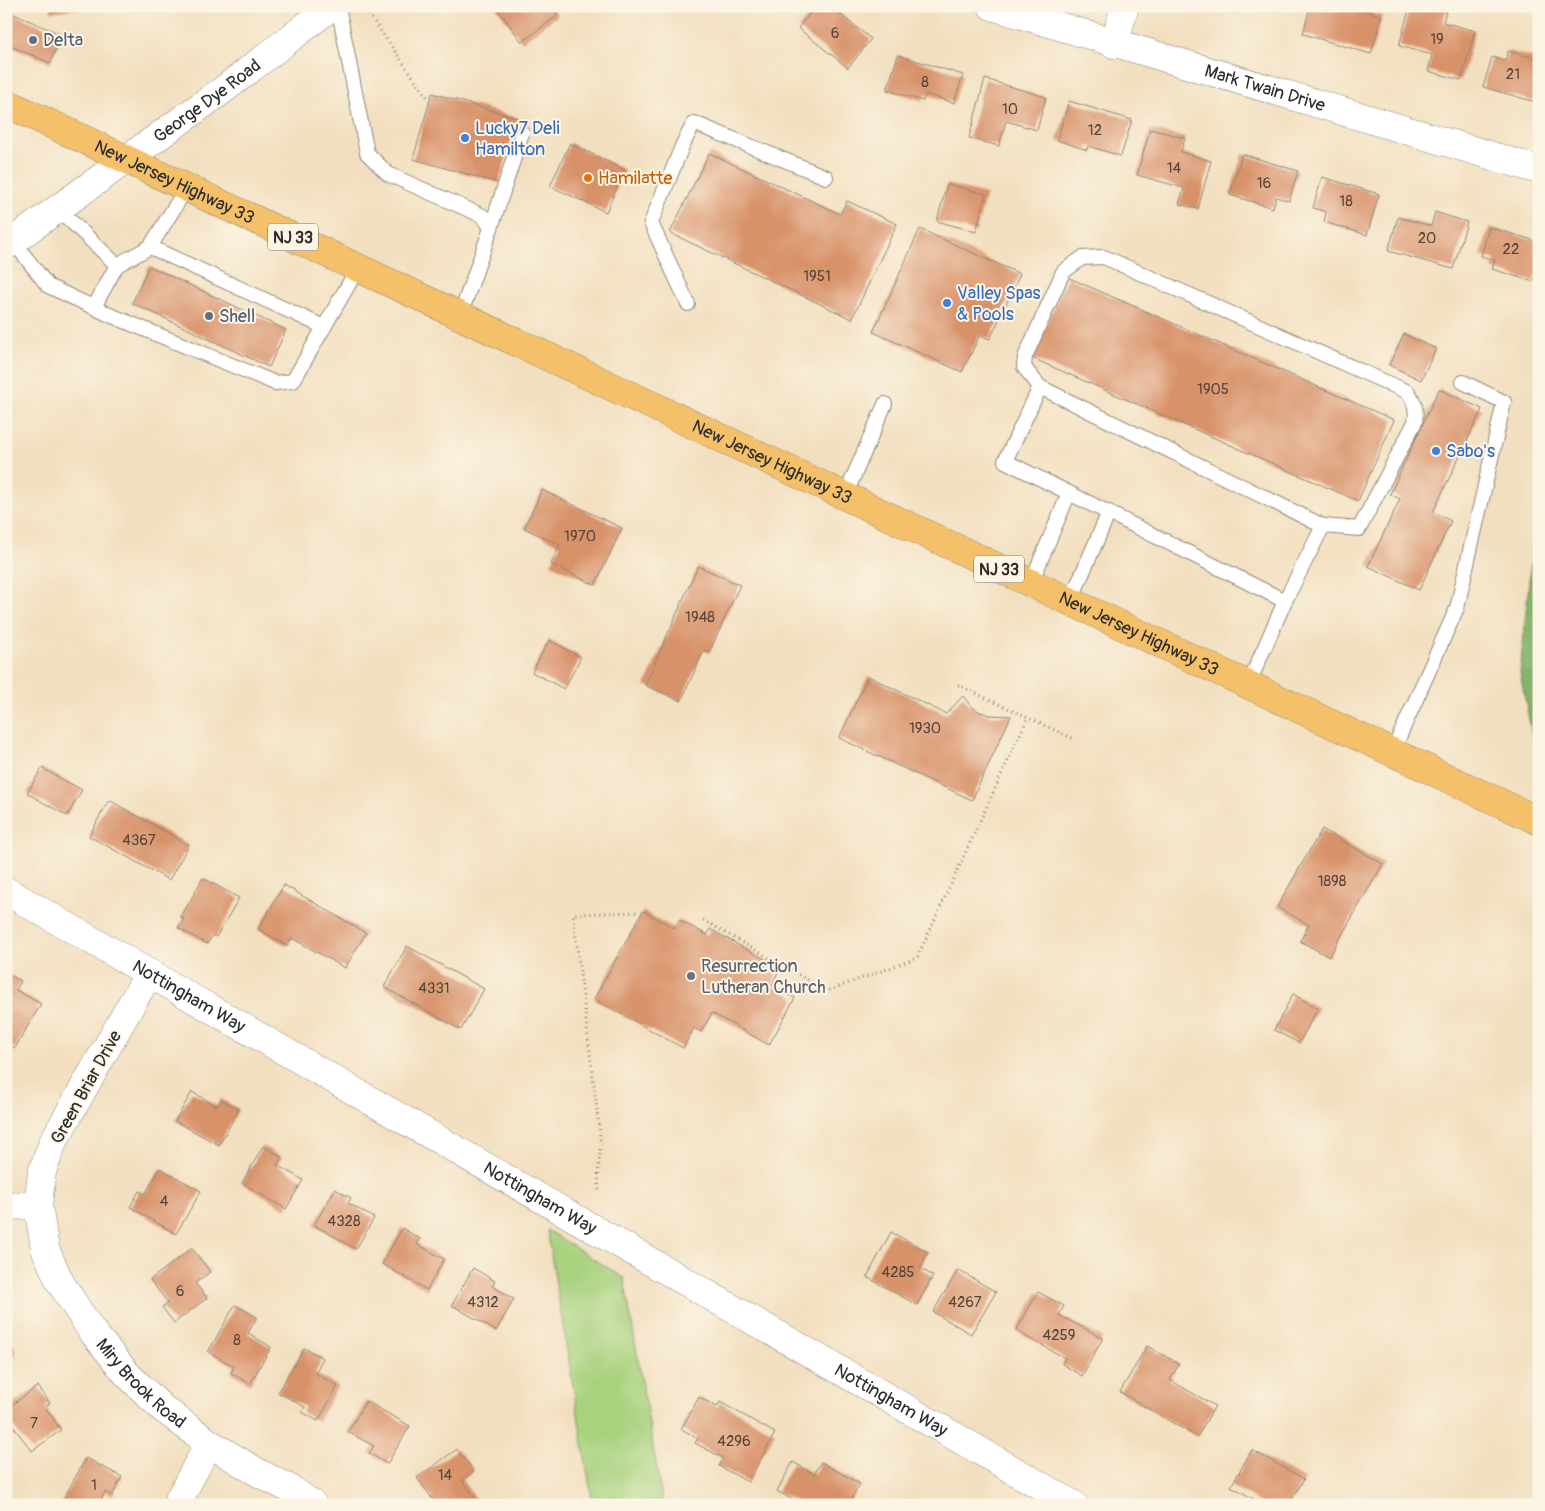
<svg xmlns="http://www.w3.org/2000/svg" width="1545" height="1511" font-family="Pangolin,sans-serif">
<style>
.green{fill:#a8d27e;stroke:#6a7e54}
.forest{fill:#86b46d;stroke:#58704c}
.building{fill:#d89269}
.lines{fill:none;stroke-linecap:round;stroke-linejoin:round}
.service-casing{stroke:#8e8575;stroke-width:16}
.minor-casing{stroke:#8e8575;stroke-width:29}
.tertiary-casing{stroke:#8e8575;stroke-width:29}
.primary-casing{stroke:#8e8575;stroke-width:29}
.path{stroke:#8e8575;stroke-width:3;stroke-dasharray:1 4;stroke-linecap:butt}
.service{stroke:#fff;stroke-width:14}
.minor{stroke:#fff;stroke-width:28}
.tertiary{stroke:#fff;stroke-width:28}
.primary{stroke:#f4c16a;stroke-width:28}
.service-dot{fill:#5c6f8a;stroke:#fcf5e5;stroke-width:2}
.shop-dot{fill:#3f7fe0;stroke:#fcf5e5;stroke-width:2}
.food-dot{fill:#e8710a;stroke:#fcf5e5;stroke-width:2}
.worship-dot{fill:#6b7280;stroke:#fcf5e5;stroke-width:2}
.labels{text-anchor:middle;stroke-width:4;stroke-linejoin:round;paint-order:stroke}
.number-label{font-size:15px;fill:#56453a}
.shield{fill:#fcf5e5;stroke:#6a6863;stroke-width:1}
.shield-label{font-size:16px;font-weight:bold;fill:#2b2b2b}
.service-label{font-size:18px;fill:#4e5e75;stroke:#fcf5e5;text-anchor:start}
.street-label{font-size:18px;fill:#2b2b2b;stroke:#fcf5e5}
.shop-label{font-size:18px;fill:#366cbe;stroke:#fcf5e5;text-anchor:start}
.food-label{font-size:18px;fill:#c56008;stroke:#fcf5e5;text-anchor:start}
.worship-label{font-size:18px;fill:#5b616d;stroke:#fcf5e5;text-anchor:start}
</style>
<rect width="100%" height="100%" fill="#fcf5e5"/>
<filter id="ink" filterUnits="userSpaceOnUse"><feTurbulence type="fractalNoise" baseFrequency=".02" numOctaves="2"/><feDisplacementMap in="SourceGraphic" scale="10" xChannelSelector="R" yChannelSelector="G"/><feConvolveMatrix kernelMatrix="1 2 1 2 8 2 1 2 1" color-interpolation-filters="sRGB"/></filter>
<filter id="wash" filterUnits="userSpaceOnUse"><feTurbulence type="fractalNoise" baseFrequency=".0096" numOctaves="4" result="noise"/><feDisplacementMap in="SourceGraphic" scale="20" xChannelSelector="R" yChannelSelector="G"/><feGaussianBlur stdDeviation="1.12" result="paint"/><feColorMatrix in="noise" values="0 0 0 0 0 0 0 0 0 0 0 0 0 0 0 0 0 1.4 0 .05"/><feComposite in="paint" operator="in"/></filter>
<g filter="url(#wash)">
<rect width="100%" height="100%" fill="#f2dfbf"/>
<polygon class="green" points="547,1230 624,1278 663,1505 593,1505"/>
<polygon class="forest" points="1539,479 1539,743 1533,740 1520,673"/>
<g id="blocks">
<g class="building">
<polygon points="50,6 90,6 90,8 51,12"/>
<polygon points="495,6 551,6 558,15 522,42"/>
<polygon points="816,6 830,6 871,39 848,68 798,28"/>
<polygon points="1215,6 1240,6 1238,13"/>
<polygon points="1310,6 1351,6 1382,16 1371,54 1303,34"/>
<polygon points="1410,6 1442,6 1447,8 1443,22 1475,31 1461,80 1428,71 1432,55 1399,46"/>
<polygon points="7,11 62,35 50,63 6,44"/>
<polygon points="1508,51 1539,59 1539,103 1483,87 1492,57 1505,61"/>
<polygon points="898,55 963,75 954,103 925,94 923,101 887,90"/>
<polygon points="985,79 1046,97 1037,130 1006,121 999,146 969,138"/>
<polygon points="432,93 518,118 499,183 413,159"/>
<polygon points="1069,101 1132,120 1121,156 1088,146 1087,150 1057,140"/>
<polygon points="1150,129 1185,138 1181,152 1211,161 1198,209 1179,204 1184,188 1137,175"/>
<polygon points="570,143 625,170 606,212 550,186"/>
<polygon points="709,153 840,214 847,201 897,224 852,319 670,233"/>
<polygon points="1242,154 1298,171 1289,201 1276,197 1273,208 1230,195"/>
<polygon points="1322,177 1379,194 1367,235 1324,222 1326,212 1313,208"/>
<polygon points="947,184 986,194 976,232 937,221"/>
<polygon points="1435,212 1467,222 1453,269 1388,251 1398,217 1431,226"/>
<polygon points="1489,227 1539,242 1539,266 1534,282 1492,269 1495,260 1481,256"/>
<polygon points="920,229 1020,274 990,339 980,335 962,372 873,332"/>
<polygon points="149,266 286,330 269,367 132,303"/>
<polygon points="1067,277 1394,420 1358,501 1032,358"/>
<polygon points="1404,334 1436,349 1421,380 1389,365"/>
<polygon points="1439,389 1482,409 1433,512 1451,521 1419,590 1368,566 1400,499 1390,494"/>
<polygon points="542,490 622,528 595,585 551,564 560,545 524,528"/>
<polygon points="698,566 740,585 709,653 704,650 681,701 645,685"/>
<polygon points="549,640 581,657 564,689 532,672"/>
<polygon points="868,676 946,714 963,696 970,705 978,711 989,715 1011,716 972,800 839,738"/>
<polygon points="42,768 82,790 67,816 27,793"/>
<polygon points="109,800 189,845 169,880 89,836"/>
<polygon points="1322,829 1383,864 1329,957 1300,941 1309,925 1277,907"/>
<polygon points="203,878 239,898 216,937 213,935 207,944 178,928 184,919 181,917"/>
<polygon points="284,885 366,933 345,968 292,938 287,946 258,929"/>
<polygon points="643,911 674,928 679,920 707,935 710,929 780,968 772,985 795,998 769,1045 712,1013 701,1032 694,1028 683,1048 594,999"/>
<polygon points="407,946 484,989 461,1030 384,987"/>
<polygon points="6,973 21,981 16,990 41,1004 15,1048 6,1043"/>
<polygon points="1293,994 1318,1008 1299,1043 1274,1030"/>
<polygon points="192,1092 217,1106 221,1099 239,1109 219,1145 175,1121"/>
<polygon points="263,1146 282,1157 277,1165 303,1180 286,1209 242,1183"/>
<polygon points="160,1168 201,1191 176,1234 130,1207 139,1191 145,1194"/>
<polygon points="335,1189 351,1198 348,1203 374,1218 356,1249 314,1225"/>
<polygon points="402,1228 420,1239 417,1244 444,1259 427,1290 382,1264"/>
<polygon points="891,1232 928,1252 920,1268 933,1276 917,1305 867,1277"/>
<polygon points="192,1248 210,1272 195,1283 207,1298 174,1323 162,1307 168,1303 150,1280"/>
<polygon points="473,1268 495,1281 492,1286 514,1299 496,1331 452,1305"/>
<polygon points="958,1270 996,1292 971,1334 933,1312"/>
<polygon points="1038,1292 1064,1306 1059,1315 1103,1338 1082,1376 1062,1364 1065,1358 1016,1331"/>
<polygon points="235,1305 257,1317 248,1333 271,1347 250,1384 231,1373 234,1366 208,1352"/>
<polygon points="6,1338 16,1356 6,1362"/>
<polygon points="1147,1346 1179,1364 1170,1380 1215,1406 1197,1437 1120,1392"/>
<polygon points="304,1348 323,1358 315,1373 338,1386 318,1421 302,1412 305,1407 278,1392"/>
<polygon points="38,1386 50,1403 45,1407 61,1430 32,1451 6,1417 6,1409"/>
<polygon points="699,1397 717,1407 720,1402 775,1433 748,1482 719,1466 723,1458 695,1443 698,1438 681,1429"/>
<polygon points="366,1401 410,1426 387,1464 369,1453 374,1446 348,1432"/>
<polygon points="457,1449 474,1471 462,1480 476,1499 468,1505 437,1505 417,1478"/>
<polygon points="1252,1450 1304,1479 1289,1505 1264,1505 1231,1486"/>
<polygon points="86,1458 122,1477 112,1496 105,1492 98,1505 60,1505"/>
<polygon points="793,1462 814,1474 821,1462 860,1484 848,1505 796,1505 797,1502 777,1491"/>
</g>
</g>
</g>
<g filter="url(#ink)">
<use href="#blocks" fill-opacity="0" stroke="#8e8575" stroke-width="1"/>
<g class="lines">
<g class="service-casing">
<g id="service">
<polyline points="338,6 367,153 388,174 483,216 491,228 460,316"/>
<polyline points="57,208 117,265"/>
<polyline points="491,228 522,133"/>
<polyline points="13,241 48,286 110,315 275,383 293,381 358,268"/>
<polyline points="150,247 187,187"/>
<polyline points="688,304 651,223 683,144 694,123 826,177"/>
<polyline points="94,307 117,265 150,247 324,327"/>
<path d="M1040,387L1024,367L1025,357L1063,272L1082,258L1104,257L1408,392C1415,402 1417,410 1415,422L1359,529L1323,526"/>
<polyline points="845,496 885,404"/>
<polyline points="1031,583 1069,493"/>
<polyline points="1070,602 1109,512"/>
<polyline points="1248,685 1285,601 1323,526 1040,387 1005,461 1285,601"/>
<polyline points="1392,753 1457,608 1504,402 1463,382"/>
</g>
</g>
<g class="minor-casing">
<g id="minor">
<path id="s1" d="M992,6L1539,170"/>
<polyline points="1114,44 1125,6"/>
<path id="s2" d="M149,973L53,1142L42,1172L38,1205L45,1249L60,1282L91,1330L127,1374L162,1408L209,1443L257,1472L292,1490L313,1505"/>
<polyline points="6,1206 38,1205"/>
<polyline points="176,1505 209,1443"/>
</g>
</g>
<g class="tertiary-casing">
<g id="tertiary">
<path id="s3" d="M6,246L223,90L332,6"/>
<path id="s4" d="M6,891L1074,1505"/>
</g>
</g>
<g class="primary-casing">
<g id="primary">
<path id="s5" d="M6,103L1539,821"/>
</g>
</g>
<g class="path">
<polyline points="363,6 430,101"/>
<polyline points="958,685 1074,739"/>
<polyline points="703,920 827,991 917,958 1028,717"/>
<path d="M599,1190C597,1172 601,1154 600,1135L573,914L638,912"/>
</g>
<use href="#service" class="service"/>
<use href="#minor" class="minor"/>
<use href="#tertiary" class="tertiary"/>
<use href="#primary" class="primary"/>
</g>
</g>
<g class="service-dot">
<circle cx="33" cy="40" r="5"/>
<circle cx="209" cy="316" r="5"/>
</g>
<g class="shop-dot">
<circle cx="465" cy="138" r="5"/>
<circle cx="947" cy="303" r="5"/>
<circle cx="1436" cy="451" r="5"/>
</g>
<circle class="food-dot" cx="588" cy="178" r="5"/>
<circle class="worship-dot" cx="691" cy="976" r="5"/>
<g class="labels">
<g class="number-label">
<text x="835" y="38">6</text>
<text x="1437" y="44">19</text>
<text x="1513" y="79">21</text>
<text x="925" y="87">8</text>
<text x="1010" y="114">10</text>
<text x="1095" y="135">12</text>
<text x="1174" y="173">14</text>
<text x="1264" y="188">16</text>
<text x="1346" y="206">18</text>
<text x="1427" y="243">20</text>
<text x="1511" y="254">22</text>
<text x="817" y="281">1951</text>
<text x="1213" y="394">1905</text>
<text x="580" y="541">1970</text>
<text x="700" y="622">1948</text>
<text x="925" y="733">1930</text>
<text x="139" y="845">4367</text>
<text x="1332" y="886">1898</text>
<text x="434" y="993">4331</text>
<text x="164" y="1206">4</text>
<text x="344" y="1226">4328</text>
<text x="898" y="1277">4285</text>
<text x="180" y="1296">6</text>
<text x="483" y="1307">4312</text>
<text x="965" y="1307">4267</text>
<text x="1059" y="1340">4259</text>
<text x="237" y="1345">8</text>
<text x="34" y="1428">7</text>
<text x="734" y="1446">4296</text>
<text x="445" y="1480">14</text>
<text x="94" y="1490">1</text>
</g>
<g class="shield">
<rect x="268" y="223.5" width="50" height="27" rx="4"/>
<rect x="974" y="555.5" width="50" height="27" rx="4"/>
</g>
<g class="shield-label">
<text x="293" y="243">NJ 33</text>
<text x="999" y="575">NJ 33</text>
</g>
<g class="service-label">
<text x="43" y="46">Delta</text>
<text x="219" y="322">Shell</text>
</g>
<g class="street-label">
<text dy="6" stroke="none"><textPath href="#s1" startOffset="285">Mark Twain Drive</textPath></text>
<text dy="6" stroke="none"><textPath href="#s3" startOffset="248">George Dye Road</textPath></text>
<text dy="6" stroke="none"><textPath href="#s5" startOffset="186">New Jersey Highway 33</textPath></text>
<text dy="6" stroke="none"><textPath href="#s5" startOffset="846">New Jersey Highway 33</textPath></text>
<text dy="6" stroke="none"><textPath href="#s5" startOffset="1251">New Jersey Highway 33</textPath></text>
<text dy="6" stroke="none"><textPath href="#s4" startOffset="211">Nottingham Way</textPath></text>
<text transform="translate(86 1087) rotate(-61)" y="6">Green Briar Drive</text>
<text dy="6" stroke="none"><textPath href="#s4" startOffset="616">Nottingham Way</textPath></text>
<text dy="6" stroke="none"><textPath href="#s2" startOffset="471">Miry Brook Road</textPath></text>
<text dy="6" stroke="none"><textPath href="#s4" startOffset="1021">Nottingham Way</textPath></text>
</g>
<g class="shop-label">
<text x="475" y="134">Lucky7 Deli<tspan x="475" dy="21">Hamilton</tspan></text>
<text x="957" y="299">Valley Spas<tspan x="957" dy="21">&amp; Pools</tspan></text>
<text x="1446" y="457">Sabo's</text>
</g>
<g class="food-label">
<text x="598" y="184">Hamilatte</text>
</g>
<g class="worship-label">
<text x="701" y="972">Resurrection<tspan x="701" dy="21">Lutheran Church</tspan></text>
</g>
</g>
<rect width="1545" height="1511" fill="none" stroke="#fcf5e5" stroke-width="25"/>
</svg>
